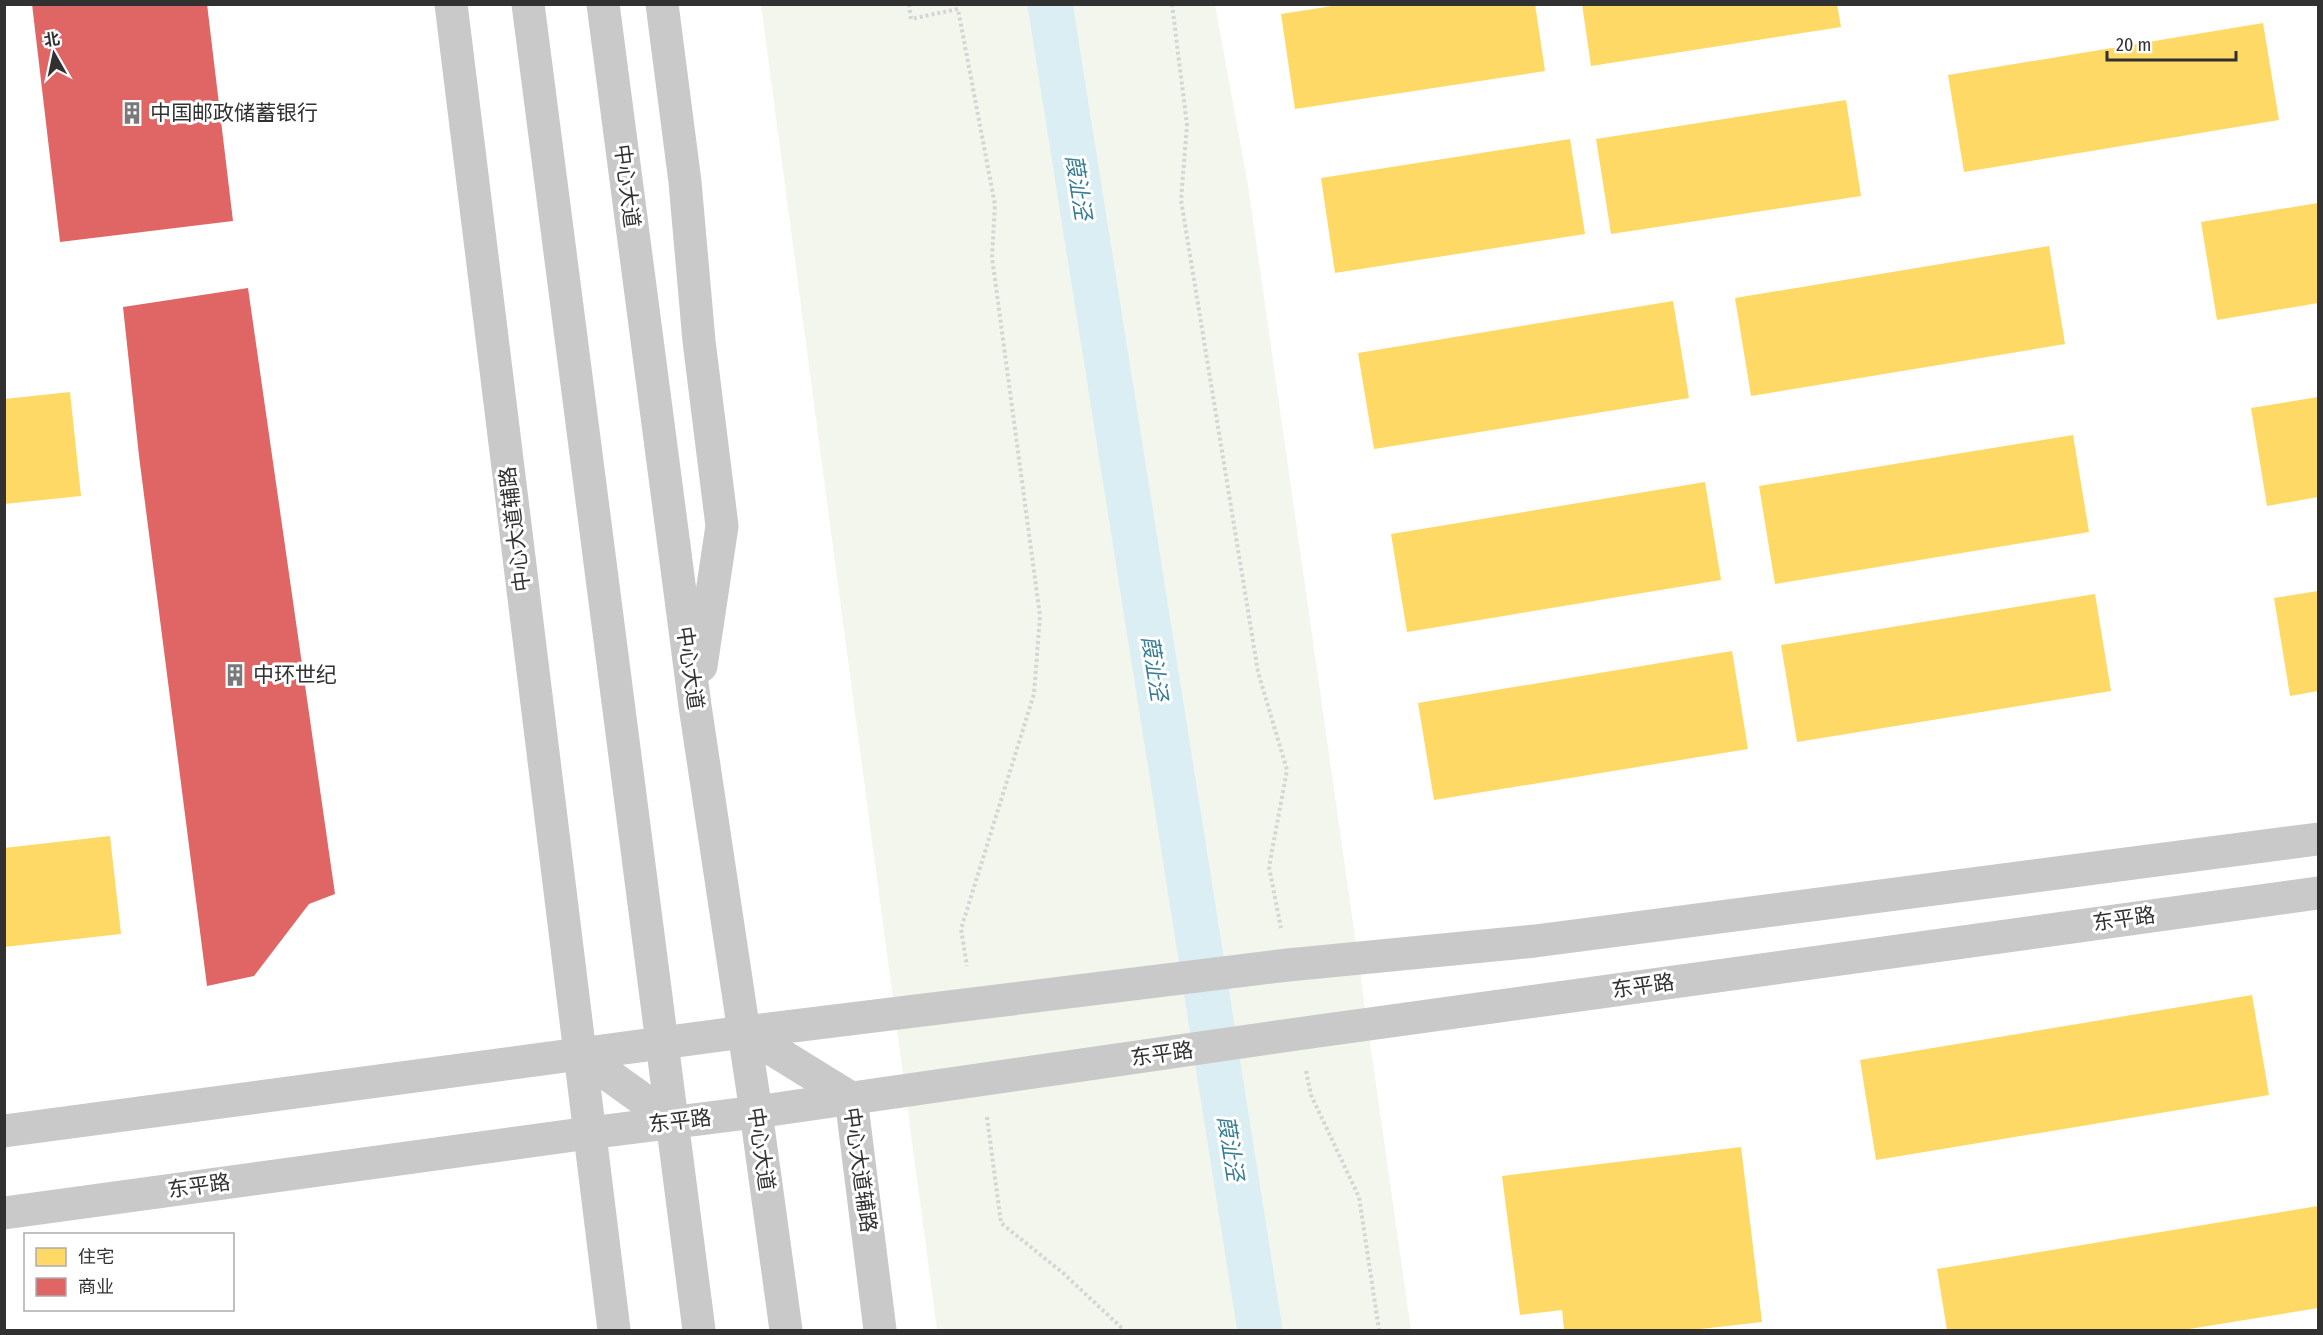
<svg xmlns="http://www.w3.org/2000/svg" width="2323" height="1335" font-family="'Fira Sans Condensed','Noto Sans SC',sans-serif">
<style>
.green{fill:#f3f6ed}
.homes{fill:#ffd966}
.shops{fill:#e06666}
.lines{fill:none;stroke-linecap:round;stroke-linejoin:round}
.canal{stroke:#daeef4;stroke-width:45}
.path{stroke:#d5d5d5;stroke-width:4;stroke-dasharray:3 3;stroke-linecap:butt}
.major{stroke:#c9c9c9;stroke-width:33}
.labels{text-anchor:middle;stroke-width:6;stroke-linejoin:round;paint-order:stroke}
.poi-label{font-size:21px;fill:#313131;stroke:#fff;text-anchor:start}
.street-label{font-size:21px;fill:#313131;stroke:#fff}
.water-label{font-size:22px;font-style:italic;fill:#367d93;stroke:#fff}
</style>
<rect width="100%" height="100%" fill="#fff"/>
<polygon class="green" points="761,5 1215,5 1248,185 1411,1330 937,1330"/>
<g class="homes">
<polygon points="1345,4 1535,4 1545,71 1295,109 1281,14"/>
<polygon points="1582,4 1837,4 1841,27 1591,66"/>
<polygon points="2263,23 2279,120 1964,172 1948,75"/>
<polygon points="1846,100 1861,196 1611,234 1596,139"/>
<polygon points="1570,139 1585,234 1335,273 1321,178"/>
<polygon points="2318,203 2318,303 2217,320 2201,222"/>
<polygon points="2049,246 2065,344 1751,396 1735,298"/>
<polygon points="1673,301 1689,398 1374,449 1358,353"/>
<polygon points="70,392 81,496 4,504 4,399"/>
<polygon points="2318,397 2318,497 2267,506 2251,408"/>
<polygon points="2073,435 2089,532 1775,584 1759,486"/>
<polygon points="1705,482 1721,580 1407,632 1391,534"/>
<polygon points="2318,591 2318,691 2290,696 2274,598"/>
<polygon points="2095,594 2111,691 1797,742 1781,645"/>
<polygon points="1732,651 1748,749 1434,800 1418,703"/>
<polygon points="110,836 121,934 4,947 4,848"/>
<polygon points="2252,995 2269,1095 1876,1160 1860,1060"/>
<polygon points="1741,1147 1762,1322 1692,1330 1564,1330 1562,1310 1520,1315 1502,1176"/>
<polygon points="2318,1206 2318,1308 2183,1330 1947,1330 1937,1269"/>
</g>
<g class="shops">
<polygon points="32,4 207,4 233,221 60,242"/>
<polygon points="248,288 335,894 309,904 254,976 207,986 139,456 123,307"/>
</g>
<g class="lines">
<polyline class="canal" points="1050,4 1260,1330"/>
<g class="path">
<polyline points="909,4 911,19 958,9 995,205 992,257 1040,616 1034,694 961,929 967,966"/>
<polyline points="1172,4 1187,125 1181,200 1258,672 1287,770 1269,867 1281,928"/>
<polyline points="1306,1071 1311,1095 1359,1197 1379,1330"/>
<polyline points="987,1117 1001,1223 1063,1273 1124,1330"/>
</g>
<g class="major">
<polyline points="451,4 614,1330"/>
<polyline points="528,4 699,1330"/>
<polyline points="603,4 695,706 756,1112 786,1330"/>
<polyline points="662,4 685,182 699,341 722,526 701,666"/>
<polyline points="744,1032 851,1098"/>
<polyline points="578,1053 673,1121"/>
<polyline points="851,1098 880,1330"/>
<polyline points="4,1131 744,1032 1288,965 1535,941 2318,839"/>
<polyline points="4,1213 589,1133 756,1112 1297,1034 2318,893"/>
</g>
</g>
<defs>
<g id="building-bare" transform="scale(1.8)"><path d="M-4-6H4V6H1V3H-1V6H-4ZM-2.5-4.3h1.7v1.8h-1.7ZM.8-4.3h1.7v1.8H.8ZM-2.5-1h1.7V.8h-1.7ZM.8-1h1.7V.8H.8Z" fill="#797979" stroke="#fff" stroke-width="2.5" paint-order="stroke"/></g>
</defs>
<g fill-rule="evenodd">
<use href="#building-bare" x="132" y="113"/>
<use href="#building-bare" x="235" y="675"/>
</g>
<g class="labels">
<g class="poi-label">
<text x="150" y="120">中国邮政储蓄银行</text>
<text x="253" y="682">中环世纪</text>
</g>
<g class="street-label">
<text transform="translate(627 186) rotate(83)" y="7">中心大道</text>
<text transform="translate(515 529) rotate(-97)" y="7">中心大道辅路</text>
<text transform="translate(690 668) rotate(82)" y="7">中心大道</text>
<text transform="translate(2124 919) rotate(-8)" y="7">东平路</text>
<text transform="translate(1643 986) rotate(-8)" y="7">东平路</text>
<text transform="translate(1162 1054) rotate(-8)" y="7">东平路</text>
<text transform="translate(680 1121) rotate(-7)" y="7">东平路</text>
<text transform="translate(761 1149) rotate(82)" y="7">中心大道</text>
<text transform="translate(860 1170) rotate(82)" y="7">中心大道辅路</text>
<text transform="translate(199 1186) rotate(-8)" y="7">东平路</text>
</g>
<g class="water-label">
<text transform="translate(1079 187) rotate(81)" y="8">葭沚泾</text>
<text transform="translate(1155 668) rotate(81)" y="8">葭沚泾</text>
<text transform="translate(1231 1148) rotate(81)" y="8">葭沚泾</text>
</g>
</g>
<rect width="2323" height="1335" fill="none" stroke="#313131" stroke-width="12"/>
<rect x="24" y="1233" width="210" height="78" fill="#ffffff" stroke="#adadad" stroke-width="1.5"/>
<rect x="36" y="1248" width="30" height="18" fill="#ffd966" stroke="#adadad" stroke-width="1.5"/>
<text x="78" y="1263" font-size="18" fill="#313131">住宅</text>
<rect x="36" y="1278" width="30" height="18" fill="#e06666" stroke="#adadad" stroke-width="1.5"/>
<text x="78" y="1293" font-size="18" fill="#313131">商业</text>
<g transform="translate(54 54) rotate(351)" stroke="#ffffff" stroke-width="4.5" paint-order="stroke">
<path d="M0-4.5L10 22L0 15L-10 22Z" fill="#313131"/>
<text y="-9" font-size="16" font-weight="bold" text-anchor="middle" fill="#313131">北</text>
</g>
<path d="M2107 51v9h129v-9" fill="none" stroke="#313131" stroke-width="3"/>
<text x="2116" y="51" font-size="18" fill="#313131" stroke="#ffffff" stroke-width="4.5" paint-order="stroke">20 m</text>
</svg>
